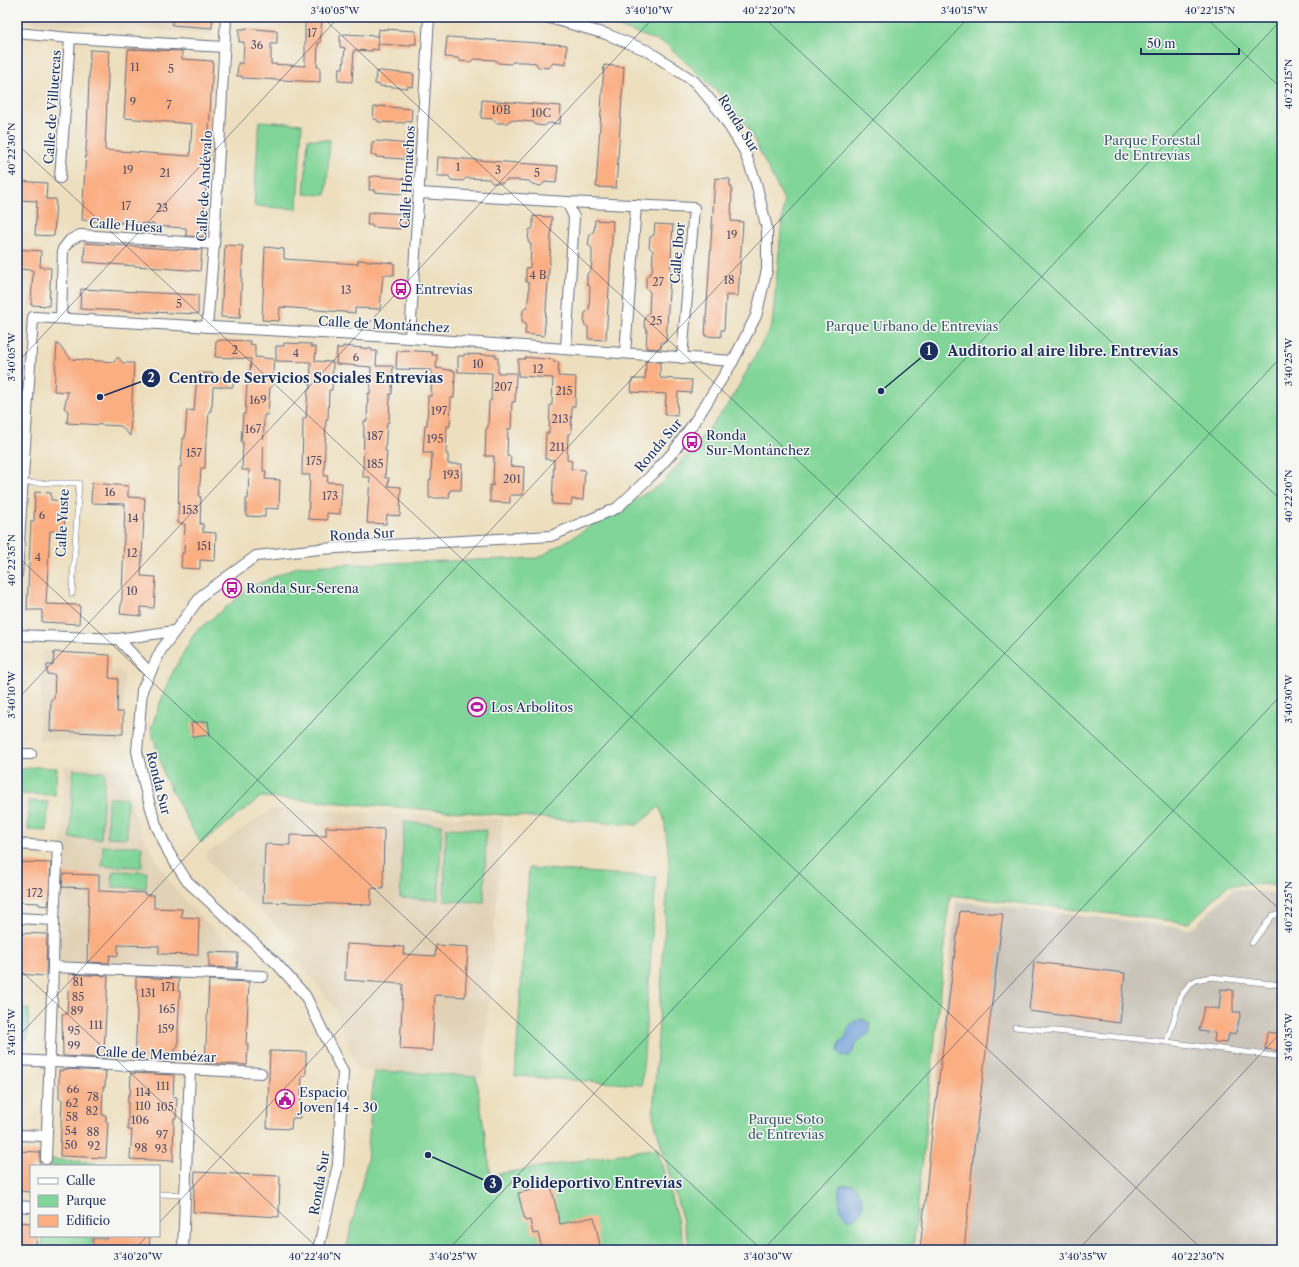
<svg xmlns="http://www.w3.org/2000/svg" width="1299" height="1267" font-family="'Libre Caslon Text',serif">
<style>
.built{fill:#e1d2b6}
.industrial{fill:#c9c3b8}
.green{fill:#81d598;stroke:#4e827b}
.water{fill:#719fd9;stroke:#46679c}
.building{fill:#fbae82}
.lines{fill:none;stroke-linecap:round;stroke-linejoin:round}
.lane-casing{stroke:#646d80;stroke-width:6}
.street-casing{stroke:#646d80;stroke-width:12}
.lane{stroke:#fff;stroke-width:5}
.street{stroke:#fff;stroke-width:10}
.ticks{fill:none;stroke:#1b2f5e;stroke-width:1;stroke-opacity:0.45}
.labels{text-anchor:middle;stroke-width:3;stroke-linejoin:round;paint-order:stroke}
.number-label{font-size:11px;fill:#534f67}
.street-label{font-size:13px;fill:#1b2f5e;stroke:#f6f6f2}
.park-label{font-size:13px;fill:#34586c;stroke:#f6f6f2}
.poi-label{font-size:13px;fill:#1b2f5e;stroke:#f6f6f2;text-anchor:start}
.leader{fill:none;stroke:#1b2f5e;stroke-width:1.5}
.callout-dot{fill:#1b2f5e;stroke:#f6f6f2;stroke-width:1.5}
.mark-label{font-size:12px;text-anchor:middle;font-weight:bold;fill:#fff}
.callout-label{font-size:14px;text-anchor:middle;font-weight:bold;fill:#1b2f5e;stroke:#f6f6f2;stroke-width:3;stroke-linejoin:round;paint-order:stroke}
.neatline{fill:none;stroke:#1b2f5e;stroke-width:1.5}
.ticks-label{font-size:10px;text-anchor:middle;fill:#1b2f5e}
</style>
<rect width="100%" height="100%" fill="#f6f6f2"/>
<filter id="ink" filterUnits="userSpaceOnUse"><feTurbulence type="fractalNoise" baseFrequency=".025" numOctaves="2"/><feDisplacementMap in="SourceGraphic" scale="8" xChannelSelector="R" yChannelSelector="G"/><feConvolveMatrix kernelMatrix="1 2 1 2 8 2 1 2 1" color-interpolation-filters="sRGB"/></filter>
<filter id="wash" filterUnits="userSpaceOnUse"><feTurbulence type="fractalNoise" baseFrequency=".012" numOctaves="4" result="noise"/><feDisplacementMap in="SourceGraphic" scale="16" xChannelSelector="R" yChannelSelector="G"/><feGaussianBlur stdDeviation="0.9" result="paint"/><feColorMatrix in="noise" values="0 0 0 0 0 0 0 0 0 0 0 0 0 0 0 0 0 1.4 0 .05"/><feComposite in="paint" operator="in"/></filter>
<g filter="url(#wash)">
<rect width="100%" height="100%" fill="#eddfbe"/>
<g class="built">
<polygon points="17,17 213,17 212,34 17,21"/>
<polygon points="42,651 110,655 110,669 118,670 124,675 122,744 39,740"/>
<polygon points="65,765 124,767 133,810 142,834 170,882 186,902 201,917 251,963 251,972 57,963"/>
<polygon points="272,809 503,819 483,1077 358,1070 335,1008 293,954 299,946 218,873 204,855"/>
</g>
<polygon class="industrial" points="1233,889 1282,894 1282,1250 920,1250 956,901 1191,929"/>
<g class="green">
<polygon points="591,17 1282,17 1282,884 1228,885 1189,923 950,895 913,1250 691,1250 653,1116 669,860 664,818 659,807 637,825 261,797 201,843 190,825 165,778 151,728 169,679 195,632 253,586 299,566 538,558 663,483 729,404 772,325 784,200 748,128 717,91 666,44"/>
<polygon points="259,121 302,124 297,209 254,206"/>
<polygon points="308,139 330,140 326,195 304,194"/>
<polygon points="34,767 57,768 55,795 18,794 18,770"/>
<polygon points="73,770 105,772 101,839 70,838"/>
<polygon points="108,798 127,798 127,838 107,837"/>
<polygon points="29,801 48,802 47,831 28,830"/>
<polygon points="404,822 442,825 438,900 400,898"/>
<polygon points="446,828 486,830 484,902 444,901"/>
<polygon points="103,846 142,846 142,867 102,866"/>
<polygon points="529,868 656,877 642,1085 515,1076"/>
<polygon points="113,871 147,872 146,888 112,887"/>
<polygon points="17,1009 29,1009 28,1040 17,1039"/>
<polygon points="374,1071 476,1076 491,1175 657,1148 686,1250 346,1250 367,1161"/>
<polygon points="46,1159 95,1162 95,1166 45,1166"/>
<polygon points="42,1236 92,1236 91,1250 42,1250"/>
</g>
<g class="water">
<polygon points="863,1019 870,1024 870,1032 856,1044 853,1051 849,1056 843,1056 838,1052 840,1042 846,1036 849,1026 855,1021"/>
<path d="M853,1184C864,1197 869,1214 849,1220C838,1213 839,1198 839,1187L845,1185Z"/>
</g>
<g id="blocks">
<g class="building">
<polygon points="173,17 213,17 212,28 172,25"/>
<polygon points="305,17 322,17 320,43 318,43 317,67 320,67 320,82 242,78 242,76 237,76 238,63 243,63 244,42 239,42 239,29 245,29 245,28 277,31 277,44 271,44 271,64 305,66"/>
<polygon points="379,29 384,30 384,29 416,31 416,44 410,44 410,46 378,44"/>
<polygon points="346,34 378,36 378,50 372,49 372,51 354,50 352,82 338,81 339,68 343,68 345,48 340,47 340,35"/>
<polygon points="447,37 567,45 566,65 553,63 549,68 538,67 536,63 525,62 513,62 510,64 498,63 496,60 474,59 470,62 460,61 458,58 445,57"/>
<polygon points="128,49 182,51 182,59 213,61 203,237 186,236 186,228 154,226 154,224 99,222 82,220 87,133 90,50 109,51 105,150 190,156 192,124 124,118"/>
<polygon points="604,65 624,67 616,188 596,187"/>
<polygon points="381,71 414,74 413,87 408,86 408,88 380,86 380,85 375,84 376,72"/>
<polygon points="482,100 561,106 560,124 549,123 544,126 536,125 533,122 511,120 507,123 496,123 493,119 481,118"/>
<polygon points="379,106 412,109 411,122 406,121 405,123 378,122 378,120 373,119 374,107 379,107"/>
<polygon points="377,141 410,144 409,157 404,156 404,159 402,159 376,157 376,155 371,155 372,142"/>
<polygon points="438,157 558,166 556,183 545,182 541,186 532,184 529,181 517,180 506,180 503,183 492,183 489,179 466,178 463,181 451,180 449,176 437,176"/>
<polygon points="375,176 408,179 407,192 402,192 402,194 374,192 374,190 369,190 370,177"/>
<polygon points="715,178 730,179 730,186 732,187 731,221 743,222 738,296 726,295 724,330 721,330 721,337 705,336"/>
<polygon points="17,181 47,183 46,199 56,199 54,236 35,235 37,201 17,200"/>
<polygon points="368,212 373,213 373,212 406,214 405,227 400,227 400,229 372,227 372,225 367,225"/>
<polygon points="533,216 552,217 550,257 544,336 525,334 526,323 522,321 523,310 527,307 529,295 529,283 526,282 526,268 530,267 531,244 528,242 529,230 533,228"/>
<polygon points="595,220 613,221 606,340 588,339 588,327 584,324 585,313 589,310 590,287 587,284 587,274 591,270 592,260 592,248 588,245 590,234 594,231"/>
<polygon points="655,224 673,225 666,342 661,342 661,349 646,348 647,330 644,326 645,316 649,313 650,292 646,288 646,277 652,272 653,251 649,247 650,237 654,235"/>
<polygon points="85,243 185,250 185,249 202,250 200,271 84,262"/>
<polygon points="225,245 243,246 240,318 221,317"/>
<polygon points="265,247 284,249 284,259 358,264 358,260 394,263 394,275 383,275 380,309 355,308 355,313 280,307 279,321 262,320"/>
<polygon points="17,249 41,251 40,267 51,268 49,306 31,305 33,270 17,269"/>
<polygon points="81,289 198,295 198,314 80,309"/>
<polygon points="222,340 250,341 250,344 255,345 255,357 274,359 272,387 270,387 268,415 264,415 263,471 266,471 265,479 280,480 279,509 265,508 265,517 246,516 246,499 248,499 249,470 242,470 243,442 241,442 243,414 245,414 247,385 249,385 251,359 215,357 216,341"/>
<polygon points="57,343 71,359 114,362 118,357 123,363 134,363 130,436 121,426 67,423 68,411 64,408 68,392 54,391"/>
<polygon points="284,343 311,344 311,347 316,347 315,361 333,362 332,390 329,390 328,419 326,419 324,476 328,476 327,482 342,483 340,514 327,513 327,520 308,519 310,475 302,475 303,418 306,418 308,389 310,389 311,362 276,361 276,346 284,346"/>
<polygon points="343,346 372,349 372,351 377,351 376,366 393,366 392,394 390,394 389,422 387,422 385,451 387,451 385,478 389,478 388,486 401,487 400,516 387,515 386,524 367,523 370,477 363,477 364,421 367,421 368,393 370,394 371,367 336,364 337,348 343,348"/>
<polygon points="403,350 432,352 432,355 437,355 436,368 455,371 454,398 451,398 450,426 447,426 446,454 448,454 448,464 462,464 461,490 450,490 449,498 429,498 429,480 431,480 432,453 423,453 425,425 427,425 428,396 431,396 432,370 396,369 397,351 403,351"/>
<polygon points="464,354 496,355 496,358 498,358 498,373 516,373 515,402 512,402 511,429 508,429 507,456 511,457 510,466 524,467 523,495 510,495 510,503 490,502 490,485 493,486 494,456 485,456 486,428 488,428 489,401 491,401 492,373 458,372 458,356 464,356"/>
<polygon points="525,357 554,360 554,362 559,362 558,376 576,377 575,406 572,406 571,434 568,434 567,460 572,461 571,469 585,470 583,500 572,499 571,505 552,504 554,460 545,459 546,433 549,433 550,405 552,405 553,378 518,376 518,359 525,359"/>
<polygon points="646,361 660,362 660,378 692,380 691,393 678,392 677,416 665,415 666,394 631,392 632,379 645,379"/>
<polygon points="199,373 213,373 213,377 233,378 233,387 213,387 212,407 211,407 211,411 209,411 207,439 206,439 205,468 201,468 199,497 201,497 200,524 203,524 203,532 216,533 215,561 200,560 200,569 181,568 182,553 184,553 185,524 178,523 179,467 181,467 183,438 185,438 187,410 194,411 197,377 199,377"/>
<polygon points="92,483 128,486 128,497 145,498 141,576 156,577 154,608 141,607 141,616 120,614 122,598 125,504 91,503"/>
<polygon points="35,492 51,493 51,500 66,501 64,531 50,531 46,604 80,605 79,624 42,622 42,610 27,610 31,521 34,521"/>
<polygon points="54,652 110,655 109,678 118,679 117,712 123,712 123,734 50,731 51,699 54,699 55,675 47,674 47,665 53,665"/>
<polygon points="208,721 210,735 193,737 191,723"/>
<polygon points="326,827 384,829 383,889 371,888 371,905 263,902 265,844 290,845 290,835 326,836"/>
<polygon points="17,862 51,863 48,906 39,905 39,903 17,902"/>
<polygon points="63,874 99,875 99,891 145,893 145,895 154,895 154,908 182,909 181,917 199,918 198,955 159,954 159,946 118,945 118,956 110,955 109,963 87,962 89,888 62,887"/>
<polygon points="960,911 1003,914 974,1148 964,1250 920,1250 931,1142"/>
<polygon points="17,933 47,934 46,976 17,974"/>
<polygon points="347,944 404,947 403,954 435,956 436,945 468,947 465,997 435,995 432,1051 400,1049 403,984 345,980"/>
<polygon points="209,952 238,953 237,968 209,967"/>
<polygon points="1034,962 1125,973 1120,1023 1029,1011"/>
<polygon points="69,974 108,976 104,1051 107,1051 107,1058 63,1056 62,1014 67,1014"/>
<polygon points="136,977 179,979 178,991 180,991 178,1030 178,1048 175,1048 175,1062 135,1060 138,989 136,989"/>
<polygon points="209,980 249,982 246,1044 248,1044 247,1065 205,1063"/>
<polygon points="1221,989 1233,990 1233,1012 1241,1012 1236,1033 1229,1034 1227,1043 1214,1042 1215,1033 1199,1031 1204,1007 1219,1009"/>
<polygon points="1267,1032 1282,1034 1282,1051 1265,1049"/>
<polygon points="270,1051 306,1052 306,1075 302,1076 300,1118 292,1118 291,1129 267,1128"/>
<polygon points="63,1069 106,1071 105,1087 103,1087 102,1115 106,1115 106,1122 108,1122 106,1158 60,1156 62,1099 59,1099 59,1070 63,1071"/>
<polygon points="131,1073 174,1075 173,1097 177,1097 176,1118 174,1118 173,1161 130,1159 132,1130 128,1130 128,1095 130,1095"/>
<polygon points="17,1151 40,1152 40,1166 31,1166 31,1192 17,1191"/>
<polygon points="195,1172 280,1176 279,1217 193,1212"/>
<polygon points="551,1186 560,1224 594,1217 601,1250 542,1250 538,1233 533,1234 530,1220 525,1221 518,1193"/>
<polygon points="17,1222 31,1223 31,1236 36,1236 36,1250 17,1250"/>
<polygon points="108,1236 150,1236 149,1250 93,1250 93,1238 107,1239"/>
</g>
</g>
</g>
<g filter="url(#ink)">
<use href="#blocks" fill-opacity="0" stroke="#646d80" stroke-width="1"/>
<g class="lines">
<g class="lane-casing">
<g id="lane">
<polyline points="17,483 79,483 72,594"/>
<polyline points="1252,943 1273,915 1282,915"/>
<polyline points="1015,1027 1167,1042 1282,1057"/>
<polyline points="1167,1042 1181,996 1189,985 1196,980 1211,977 1282,985"/>
<polyline points="159,1194 185,1195"/>
</g>
</g>
<g class="street-casing">
<g id="street">
<polyline points="17,33 70,38 224,47"/>
<polyline points="60,178 70,38"/>
<polyline points="419,193 567,202 574,217 566,349"/>
<polyline points="567,202 694,208 682,358"/>
<polyline points="61,318 63,249 70,240 80,235 214,244"/>
<polyline points="207,327 214,244 226,17"/>
<polyline points="410,338 429,17"/>
<polyline points="625,353 636,205"/>
<polyline points="17,574 33,317 410,338 733,361"/>
<polyline points="17,635 118,639 174,631"/>
<polyline points="118,639 137,659 150,673"/>
<polyline points="17,754 31,754"/>
<polyline points="17,844 58,847 54,920 53,967 263,976"/>
<polyline points="17,918 54,920"/>
<polyline points="17,1060 261,1073"/>
<polyline points="17,1135 46,1136"/>
<polyline points="46,1159 53,967"/>
<polyline points="17,1206 31,1207"/>
<polyline points="183,1250 190,1069"/>
<polyline points="318,1250 338,1165 343,1072 305,995 276,963 187,881 169,853 156,825 145,788 137,751 142,690 161,650 202,595 256,556 319,549 551,536 617,508 654,473 674,451 697,418 733,361 756,316 767,270 767,229 756,183 744,150 721,113 695,82 648,51 606,34 546,17"/>
</g>
</g>
<use href="#lane" class="lane"/>
<use href="#street" class="street"/>
</g>
</g>
<path class="ticks" d="M322,17L1282,912M763,17L1282,501M1205,17L1282,89M17,25L24,17M17,144L1203,1250M17,363L339,17M17,556L762,1250M17,700L654,17M17,967L320,1250M17,1038L969,17M159,1223L1282,19M134,1250L147,1236M448,1250L1282,356M763,1250L1282,694M1078,1250L1282,1031"/>
<defs>
<g id="bus-ring" transform="scale(1)"><circle r="9.5" fill="#f6f6f2" stroke="#b5179e" stroke-width="1.5"/><path d="M-5-6H5V4H4V6H2V4H-2V6H-4V4H-5ZM-3.5-4V0h7V-4ZM-3.5 1.2v1.5H-2V1.2ZM2 1.2v1.5H3.5V1.2Z" fill="#b5179e"/></g>
<g id="stadium-ring" transform="scale(1)"><circle r="9.5" fill="#f6f6f2" stroke="#b5179e" stroke-width="1.5"/><path d="M0-5a6.5 5 0 1 0 0 10a6.5 5 0 1 0 0-10ZM-3.5-1.8h7v3.6h-7Z" fill="#b5179e"/></g>
<g id="civic-ring" transform="scale(1)"><circle r="9.5" fill="#f6f6f2" stroke="#b5179e" stroke-width="1.5"/><path d="M-.6-6.5H3V-4.5H.6V-3L4-1V1h2V6H-6V1h2V-1L-.6-3ZM-1.2 2.5V6h2.4V2.5Z" fill="#b5179e"/></g>
</defs>
<g fill-rule="evenodd">
<use href="#bus-ring" x="401" y="289"/>
<use href="#bus-ring" x="692" y="442"/>
<use href="#bus-ring" x="232" y="588"/>
<use href="#stadium-ring" x="477" y="707"/>
<use href="#civic-ring" x="285" y="1099"/>
</g>
<g class="labels">
<g class="number-label">
<text x="312" y="37">17</text>
<text x="257" y="49">36</text>
<text x="135" y="71">11</text>
<text x="171" y="73">5</text>
<text x="133" y="106">9</text>
<text x="169" y="109">7</text>
<text x="501" y="114">10B</text>
<text x="541" y="117">10C</text>
<text x="458" y="171">1</text>
<text x="128" y="174">19</text>
<text x="498" y="174">3</text>
<text x="165" y="177">21</text>
<text x="537" y="177">5</text>
<text x="126" y="210">17</text>
<text x="162" y="212">23</text>
<text x="732" y="239">19</text>
<text x="538" y="279">4 B</text>
<text x="729" y="284">18</text>
<text x="658" y="286">27</text>
<text x="346" y="294">13</text>
<text x="179" y="308">5</text>
<text x="656" y="325">25</text>
<text x="235" y="354">2</text>
<text x="296" y="357">4</text>
<text x="356" y="361">6</text>
<text x="478" y="368">10</text>
<text x="538" y="373">12</text>
<text x="503" y="391">207</text>
<text x="564" y="395">215</text>
<text x="258" y="404">169</text>
<text x="439" y="415">197</text>
<text x="560" y="423">213</text>
<text x="253" y="433">167</text>
<text x="375" y="440">187</text>
<text x="435" y="443">195</text>
<text x="557" y="451">211</text>
<text x="194" y="457">157</text>
<text x="314" y="465">175</text>
<text x="375" y="468">185</text>
<text x="451" y="479">193</text>
<text x="512" y="483">201</text>
<text x="110" y="496">16</text>
<text x="330" y="500">173</text>
<text x="190" y="514">153</text>
<text x="42" y="519">6</text>
<text x="133" y="522">14</text>
<text x="204" y="550">151</text>
<text x="132" y="557">12</text>
<text x="38" y="561">4</text>
<text x="132" y="595">10</text>
<text x="35" y="897">172</text>
<text x="78" y="986">81</text>
<text x="168" y="991">171</text>
<text x="148" y="997">131</text>
<text x="78" y="1001">85</text>
<text x="167" y="1013">165</text>
<text x="77" y="1015">89</text>
<text x="96" y="1029">111</text>
<text x="166" y="1033">159</text>
<text x="74" y="1035">95</text>
<text x="74" y="1050">99</text>
<text x="163" y="1090">111</text>
<text x="73" y="1093">66</text>
<text x="143" y="1096">114</text>
<text x="93" y="1101">78</text>
<text x="72" y="1107">62</text>
<text x="143" y="1110">110</text>
<text x="165" y="1111">105</text>
<text x="92" y="1115">82</text>
<text x="72" y="1121">58</text>
<text x="140" y="1124">106</text>
<text x="71" y="1135">54</text>
<text x="93" y="1136">88</text>
<text x="162" y="1139">97</text>
<text x="71" y="1149">50</text>
<text x="94" y="1150">92</text>
<text x="141" y="1152">98</text>
<text x="161" y="1153">93</text>
</g>
<g class="street-label">
<text transform="translate(52 107) rotate(-86)" y="5">Calle de Villuercas</text>
<text transform="translate(739 123) rotate(58)" y="5">Ronda Sur</text>
<text transform="translate(407 177) rotate(-87)" y="5">Calle Hornachos</text>
<text transform="translate(204 186) rotate(-87)" y="5">Calle de Andévalo</text>
<text transform="translate(126 225) rotate(4)" y="5">Calle Huesa</text>
<text transform="translate(677 253) rotate(-85)" y="5">Calle Ibor</text>
<text transform="translate(384 324) rotate(3)" y="5">Calle de Montánchez</text>
<text transform="translate(658 445) rotate(-50)" y="5">Ronda Sur</text>
<text transform="translate(62 523) rotate(-87)" y="5">Calle Yuste</text>
<text transform="translate(362 534) rotate(-3)" y="5">Ronda Sur</text>
<text transform="translate(159 783) rotate(76)" y="5">Ronda Sur</text>
<text transform="translate(156 1054) rotate(3)" y="5">Calle de Membézar</text>
<text transform="translate(319 1183) rotate(-80)" y="5">Ronda Sur</text>
</g>
<g class="park-label">
<text x="1152" y="145">Parque Forestal<tspan x="1152" dy="15">de Entrevías</tspan></text>
<text x="912" y="331">Parque Urbano de Entrevías</text>
<text x="786" y="1124">Parque Soto<tspan x="786" dy="15">de Entrevías</tspan></text>
</g>
<g class="poi-label">
<text x="415" y="294">Entrevías</text>
<text x="706" y="440">Ronda<tspan x="706" dy="15">Sur-Montánchez</tspan></text>
<text x="246" y="593">Ronda Sur-Serena</text>
<text x="491" y="712">Los Arbolitos</text>
<text x="299" y="1097">Espacio<tspan x="299" dy="15">Joven 14 - 30</tspan></text>
</g>
</g>
<path class="leader" d="M881 391L929 351M100 397L151 378M428 1155L493 1184"/>
<g class="callout-dot">
<circle cx="881" cy="391" r="4"/>
<circle cx="100" cy="397" r="4"/>
<circle cx="428" cy="1155" r="4"/>
<circle cx="929" cy="351" r="10"/>
<circle cx="151" cy="378" r="10"/>
<circle cx="493" cy="1184" r="10"/>
</g>
<g class="mark-label">
<text x="929" y="355">1</text>
<text x="151" y="382">2</text>
<text x="493" y="1188">3</text>
</g>
<g class="callout-label">
<text x="1063" y="356">Auditorio al aire libre. Entrevías</text>
<text x="306" y="383">Centro de Servicios Sociales Entrevías</text>
<text x="597" y="1188">Polideportivo Entrevías</text>
</g>
<rect width="1299" height="1267" fill="none" stroke="#f6f6f2" stroke-width="44"/>
<rect x="30" y="1165" width="130" height="72" fill="#f6f6f2" stroke="#9ea6b7"/>
<rect x="38" y="1178" width="20" height="6" fill="#ffffff" stroke="#9ea6b7"/>
<text x="66" y="1185" font-size="12" fill="#1b2f5e">Calle</text>
<rect x="38" y="1195" width="20" height="12" fill="#81d598" stroke="#9ea6b7"/>
<text x="66" y="1205" font-size="12" fill="#1b2f5e">Parque</text>
<rect x="38" y="1215" width="20" height="12" fill="#fbae82" stroke="#9ea6b7"/>
<text x="66" y="1225" font-size="12" fill="#1b2f5e">Edificio</text>
<path d="M1141 48v6h98v-6" fill="none" stroke="#1b2f5e" stroke-width="2"/>
<text x="1147" y="48" font-size="12" fill="#1b2f5e" stroke="#f6f6f2" stroke-width="3" paint-order="stroke">50 m</text>
<rect x="22" y="22" width="1255" height="1223" class="neatline"/>
<g class="ticks-label">
<text x="335" y="14">3°40'05"W</text>
<text x="649" y="14">3°40'10"W</text>
<text x="769" y="14">40°22'20"N</text>
<text x="964" y="14">3°40'15"W</text>
<text x="1210" y="14">40°22'15"N</text>
<text transform="translate(1288 84) rotate(-90)" y="4">40°22'15"N</text>
<text transform="translate(11 149) rotate(-90)" y="4">40°22'30"N</text>
<text transform="translate(11 357) rotate(-90)" y="4">3°40'05"W</text>
<text transform="translate(1288 362) rotate(-90)" y="4">3°40'25"W</text>
<text transform="translate(1288 496) rotate(-90)" y="4">40°22'20"N</text>
<text transform="translate(11 560) rotate(-90)" y="4">40°22'35"N</text>
<text transform="translate(11 695) rotate(-90)" y="4">3°40'10"W</text>
<text transform="translate(1288 699) rotate(-90)" y="4">3°40'30"W</text>
<text transform="translate(1288 907) rotate(-90)" y="4">40°22'25"N</text>
<text transform="translate(11 1032) rotate(-90)" y="4">3°40'15"W</text>
<text transform="translate(1288 1037) rotate(-90)" y="4">3°40'35"W</text>
<text x="138" y="1260">3°40'20"W</text>
<text x="315" y="1260">40°22'40"N</text>
<text x="453" y="1260">3°40'25"W</text>
<text x="768" y="1260">3°40'30"W</text>
<text x="1083" y="1260">3°40'35"W</text>
<text x="1198" y="1260">40°22'30"N</text>
</g>
</svg>
